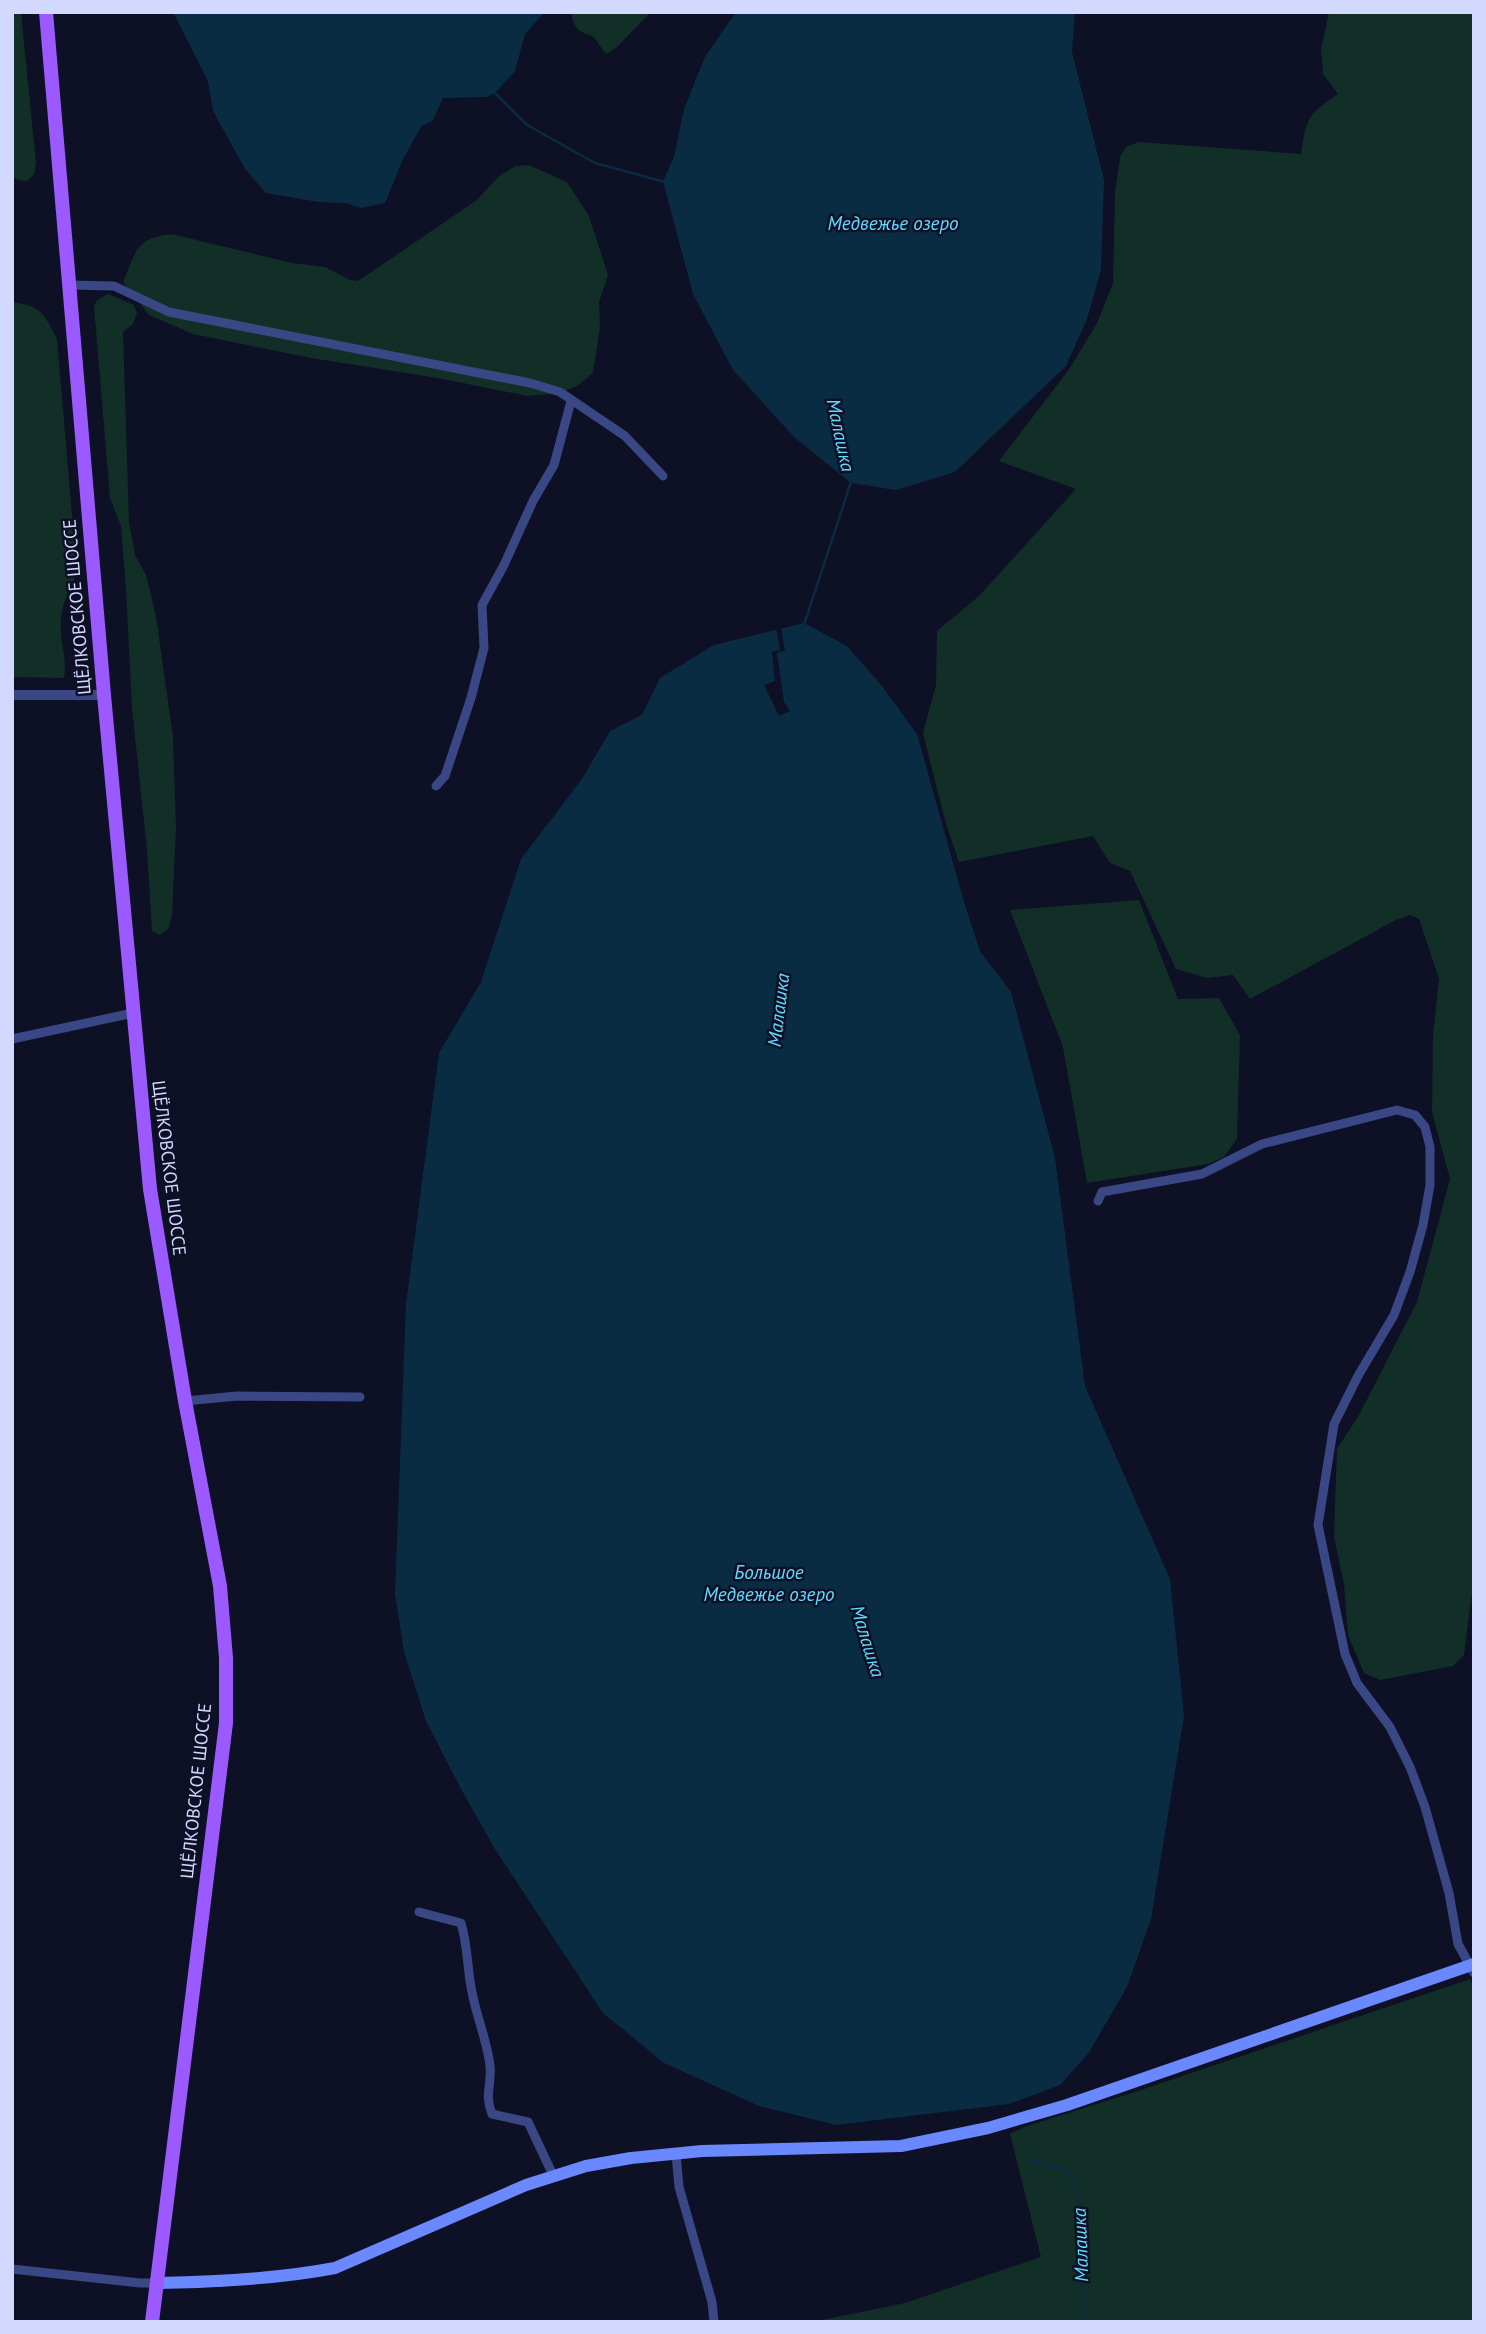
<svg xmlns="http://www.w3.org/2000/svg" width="1486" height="2334" font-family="'PT Sans',sans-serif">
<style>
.green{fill:#112f27}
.water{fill:#092c43}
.pier{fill:#0e1025}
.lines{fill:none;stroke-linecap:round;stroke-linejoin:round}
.stream{stroke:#092c43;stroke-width:2.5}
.minor{stroke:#394785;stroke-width:9}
.tertiary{stroke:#394785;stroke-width:10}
.secondary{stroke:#6a88ff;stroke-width:12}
.primary{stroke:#9b5aff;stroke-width:14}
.labels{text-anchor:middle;stroke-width:5;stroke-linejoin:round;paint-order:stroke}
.street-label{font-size:18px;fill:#d3d8ff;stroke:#0e1025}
.water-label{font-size:19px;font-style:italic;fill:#61daff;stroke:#0e1025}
</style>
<rect width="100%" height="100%" fill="#0e1025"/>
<g class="green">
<polygon points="12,12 21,12 36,163 34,174 27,181 18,180 12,176"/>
<path d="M572,12H651L616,48L606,54L593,36C579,32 572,28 572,12Z"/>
<path d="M1329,12H1474L1473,1585L1464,1655L1453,1666L1380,1680L1364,1673L1348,1635L1344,1584L1334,1537L1337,1449L1359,1415L1417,1302L1450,1179L1432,1112L1433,1035L1439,979L1419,919L1410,915L1396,920L1250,999L1233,975L1207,978L1176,969L1130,871L1110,863L1093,836L959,862L946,824L923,733L936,685L937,631L979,596L1076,489L999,461L1070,368L1097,323L1113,283L1115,193L1120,157L1126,147L1139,142L1301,154C1307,117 1307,115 1338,94L1323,74L1321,50Z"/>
<path d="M529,165L567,182L589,216L608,275L599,302L600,328L593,373L577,386L560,393L528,396L438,378L311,358L193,334L149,315L123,282C137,251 134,239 171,234L292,263L325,267L350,280L358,281L477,200L500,175L516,166Z"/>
<polygon points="108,294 134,305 137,313 133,324 123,332 129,522 135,555 146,575 156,616 173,737 176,827 172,916 168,929 160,935 152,931 147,850 132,708 126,589 121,526 110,498 94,306 97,300"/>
<path d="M12,302C41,306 44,313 57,339L77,574C67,593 59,610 61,633C62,649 67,661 64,678L12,677Z"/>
<polygon points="1139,900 1178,999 1219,998 1240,1035 1237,1139 1224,1157 1208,1164 1087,1183 1063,1047 1010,910"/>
<polygon points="1470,1979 1474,1987 1474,2322 812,2322 905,2303 1041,2257 1010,2134 1024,2127 1138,2091"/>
</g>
<g class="water">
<polygon points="173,12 545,12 525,34 515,71 495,93 486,97 443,98 433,120 421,127 403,159 385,203 361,208 346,203 318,202 266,193 245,169 213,111 208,81"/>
<polygon points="736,12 1075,12 1072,52 1104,180 1101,270 1087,319 1066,366 955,472 896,490 851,483 794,437 733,370 693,294 663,181 674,157 684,109 705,57"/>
<polygon points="804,623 847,646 882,686 917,734 964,902 980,951 1011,992 1055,1158 1085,1386 1170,1579 1184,1716 1151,1919 1127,1987 1088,2054 1060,2085 1009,2104 836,2125 759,2106 664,2063 603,2013 495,1849 461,1789 426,1721 404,1652 395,1594 406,1304 439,1053 481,982 521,859 582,779 610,731 642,715 660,678 714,645"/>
</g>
<polygon class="pier" points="788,623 781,627 785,651 777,653 784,702 790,711 779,716 764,685 775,681 772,652 780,650 776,628 769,628"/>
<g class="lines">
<g class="stream">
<polyline points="495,93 527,125 595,163 665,182"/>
<polyline points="804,625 851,482"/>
<polyline points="1027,2159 1070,2172 1080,2203 1083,2322"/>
</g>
<g class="minor">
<polyline points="69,285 114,286 169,312 530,383 560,392 625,436 663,476"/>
<polyline points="436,786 445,776 471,698 484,648 482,605 504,565 533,501 554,465 571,401"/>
<polyline points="12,1039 133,1013"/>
<polyline points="1098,1201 1102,1192 1202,1174 1262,1144 1397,1110 1415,1115 1425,1127 1430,1147 1430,1185 1423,1225 1410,1272 1394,1315 1358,1376 1334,1424 1318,1525 1345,1654 1357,1683 1390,1727 1410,1767 1425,1807 1449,1893 1458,1944 1474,1973"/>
<polyline points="185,1401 237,1396 360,1397"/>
<path d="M419,1912L461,1923C468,1946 467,1969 472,1992C476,2015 488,2044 490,2066C492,2084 484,2095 492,2114L528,2122L553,2175"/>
<polyline points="676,2154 679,2187 712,2302 714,2322"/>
<polyline points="12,2269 140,2283 159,2283"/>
</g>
<polyline class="tertiary" points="12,695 104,695"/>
<path class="secondary" d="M159,2283C218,2282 277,2279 335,2268L526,2185L586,2166L631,2158L702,2151L901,2146L988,2128L1067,2105L1474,1964"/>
<polyline class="primary" points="46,12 104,695 150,1189 185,1401 220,1586 226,1658 226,1723 152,2322"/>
</g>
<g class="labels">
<g class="street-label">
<text transform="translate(77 607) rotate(-95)" y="6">ЩЁЛКОВСКОЕ ШОССЕ</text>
<text transform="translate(169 1168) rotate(83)" y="6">ЩЁЛКОВСКОЕ ШОССЕ</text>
<text transform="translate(196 1791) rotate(-84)" y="6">ЩЁЛКОВСКОЕ ШОССЕ</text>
</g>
<g class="water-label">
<text x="893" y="230">Медвежье озеро</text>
<text transform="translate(841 435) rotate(78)" y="7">Малашка</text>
<text transform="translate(778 1010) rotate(-83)" y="7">Малашка</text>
<text x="769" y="1579">Большое<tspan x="769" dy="22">Медвежье озеро</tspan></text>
<text transform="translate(868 1641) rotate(73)" y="7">Малашка</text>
<text transform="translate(1080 2245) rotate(-92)" y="7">Малашка</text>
</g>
</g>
<rect width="1486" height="2334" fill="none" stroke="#d3d8ff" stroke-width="28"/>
</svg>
